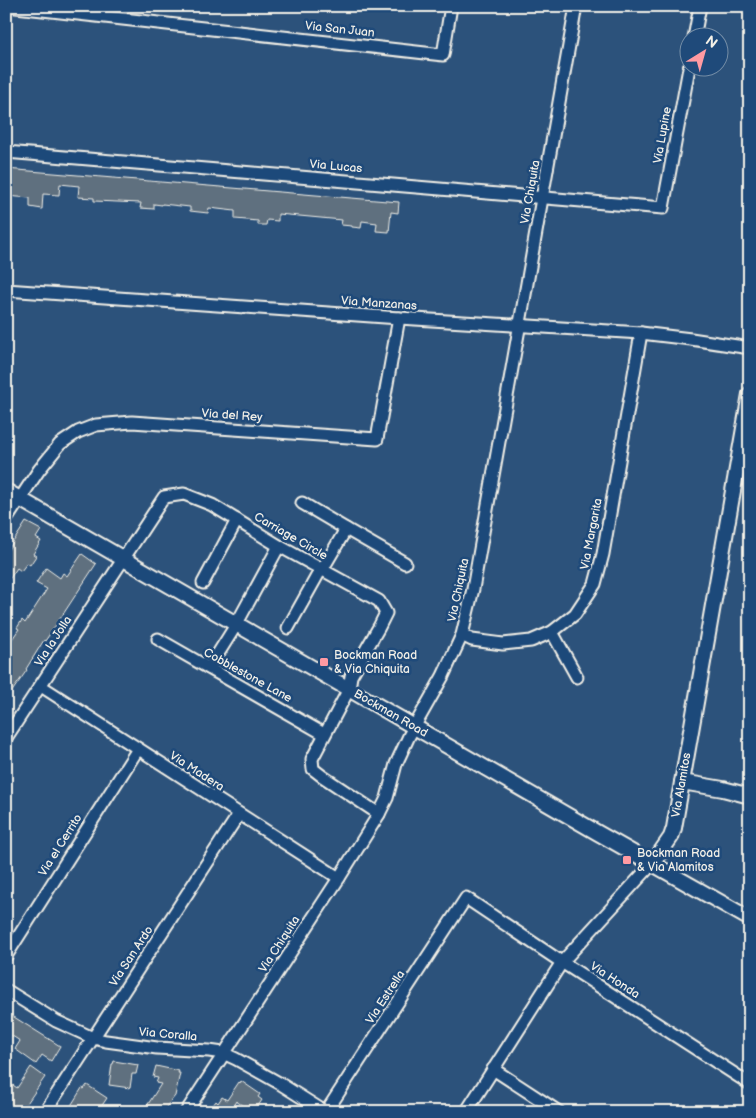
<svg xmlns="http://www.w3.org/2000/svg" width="756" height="1118" font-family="'Balsamiq Sans',sans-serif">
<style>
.building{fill:#5f707f;stroke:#f4f1e8}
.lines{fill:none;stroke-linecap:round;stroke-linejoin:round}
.minor-casing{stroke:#f4f1e8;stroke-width:15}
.tertiary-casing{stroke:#f4f1e8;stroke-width:18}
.minor{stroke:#1f4a7a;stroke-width:11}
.tertiary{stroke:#1f4a7a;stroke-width:14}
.poi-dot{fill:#ff9aa2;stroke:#1f4a7a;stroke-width:2}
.labels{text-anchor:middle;stroke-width:5;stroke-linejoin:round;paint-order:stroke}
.street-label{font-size:12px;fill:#f4f1e8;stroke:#1f4a7a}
.poi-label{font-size:12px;fill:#f4f1e8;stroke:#1f4a7a;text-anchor:start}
</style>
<rect width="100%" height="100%" fill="#2c527b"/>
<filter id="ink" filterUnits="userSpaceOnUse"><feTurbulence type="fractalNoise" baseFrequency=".02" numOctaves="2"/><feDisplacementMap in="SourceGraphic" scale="10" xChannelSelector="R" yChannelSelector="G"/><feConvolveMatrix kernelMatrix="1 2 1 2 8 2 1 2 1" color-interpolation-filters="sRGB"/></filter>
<g filter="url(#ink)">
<g class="building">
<polygon points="6,169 399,202 398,213 391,212 389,232 376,231 377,223 362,221 361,228 352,227 352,226 341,225 342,220 278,214 278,221 267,220 266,225 258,225 258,221 235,219 235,211 209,208 208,213 190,211 190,207 162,204 162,205 154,204 154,209 140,208 141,203 94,201 94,198 78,197 79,186 60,184 59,195 43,194 42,209 30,207 30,198 6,196"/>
<polygon points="26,522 41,530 36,538 41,541 33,554 36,556 30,565 27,563 21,571 17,568 6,584 6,553"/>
<polygon points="82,554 96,564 56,625 45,641 44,640 26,669 27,670 6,700 6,648 19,629 17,628 22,620 25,623 47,589 36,583 46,568 60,578 63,573 67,576"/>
<polygon points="6,1012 60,1046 51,1061 42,1055 36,1064 15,1049 20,1041 6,1032"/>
<polygon points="114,1061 138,1065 136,1074 132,1074 130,1088 109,1085 112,1064 113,1064"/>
<polygon points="156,1066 179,1071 178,1073 180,1073 175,1096 162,1112 143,1112 161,1084 156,1083 158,1078 153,1077"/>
<polygon points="31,1067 45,1077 21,1112 6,1112 6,1080 17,1088"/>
<polygon points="241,1081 260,1094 258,1097 262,1100 254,1112 252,1112 236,1101 230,1111 232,1112 208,1112 216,1101 218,1103 222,1097 227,1100 239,1082 240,1083"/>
<polygon points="87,1085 107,1098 101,1107 100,1106 97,1112 67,1112 82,1088 84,1089"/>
</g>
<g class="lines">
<g class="minor-casing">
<g id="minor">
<polyline points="7,6 443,55 451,6"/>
<polyline points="694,38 700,6"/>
<polyline points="6,152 663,208 689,68"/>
<polyline points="6,290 399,318 641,333 691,339 750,348"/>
<polyline points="302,503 346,529"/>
<polyline points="6,520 39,470 60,444 78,432 96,425 132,422 377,439 399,318"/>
<polyline points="322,570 346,529 405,563"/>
<polyline points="203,583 237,520"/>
<polyline points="288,628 321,569"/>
<polyline points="552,632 577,677"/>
<polyline points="462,635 472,640 503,644 531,641 552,632 575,614 595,584 603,554 641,333"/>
<polyline points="158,639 324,734"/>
<polyline points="209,668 236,625 279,546"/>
<polyline points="41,686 339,878"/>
<polyline points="6,738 164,497 184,494 212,505 279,546 379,601 386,613 379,627 351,676 349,689 312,759 313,769 322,776 379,814"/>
<polyline points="6,956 138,749"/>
<polyline points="6,990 56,1021 93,1038 106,1041 157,1048 209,1051 223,1053 236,1059 279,1083 325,1112"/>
<polyline points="493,1069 559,1112"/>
<polyline points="45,1112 239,814"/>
<polyline points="186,1112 339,878 379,814 387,798 396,764 409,736 443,676 462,635 473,589 576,6"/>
<polyline points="326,1112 466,898 557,959 750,1084"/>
<polyline points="466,1112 562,962 653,863"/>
</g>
</g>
<g class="tertiary-casing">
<g id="tertiary">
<polyline points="6,491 598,833 750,919"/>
<polyline points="682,782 723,789 750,796"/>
<polyline points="653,863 671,837 674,828 750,394"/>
</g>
</g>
<use href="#minor" class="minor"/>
<use href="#tertiary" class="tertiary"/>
</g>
</g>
<g class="poi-dot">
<rect x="319" y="657" width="10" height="10" rx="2.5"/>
<rect x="622" y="855" width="10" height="10" rx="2.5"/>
</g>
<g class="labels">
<g class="street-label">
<text transform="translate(340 29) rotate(6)" y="4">Via San Juan</text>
<text transform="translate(662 135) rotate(-80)" y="4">Via Lupine</text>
<text transform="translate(336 166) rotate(5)" y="4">Via Lucas</text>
<text transform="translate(530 192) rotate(-80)" y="4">Via Chiquita</text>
<text transform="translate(379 303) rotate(4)" y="4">Via Manzanas</text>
<text transform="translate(232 415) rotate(4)" y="4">Via del Rey</text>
<text transform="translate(591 534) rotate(-79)" y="4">Via Margarita</text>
<text transform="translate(291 536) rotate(30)" y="4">Carriage Circle</text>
<text transform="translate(458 590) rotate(-78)" y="4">Via Chiquita</text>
<text transform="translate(53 641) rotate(-57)" y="4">Via la Jolla</text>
<text transform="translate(248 675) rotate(29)" y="4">Cobblestone Lane</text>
<text transform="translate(391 713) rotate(30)" y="4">Bockman Road</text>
<text transform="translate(197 771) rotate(33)" y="4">Via Madera</text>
<text transform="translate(681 785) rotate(-80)" y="4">Via Alamitos</text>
<text transform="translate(60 845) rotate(-58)" y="4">Via el Cerrito</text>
<text transform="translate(279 944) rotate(-57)" y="4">Via Chiquita</text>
<text transform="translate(131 956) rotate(-57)" y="4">Via San Ardo</text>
<text transform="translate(615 980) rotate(33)" y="4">Via Honda</text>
<text transform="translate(385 997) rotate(-57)" y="4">Via Estrella</text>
<text transform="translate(168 1034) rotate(5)" y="4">Via Coralla</text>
</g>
<g class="poi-label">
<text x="334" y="659">Bockman Road<tspan x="334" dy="14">&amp; Via Chiquita</tspan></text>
<text x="637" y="857">Bockman Road<tspan x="637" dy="14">&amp; Via Alamitos</tspan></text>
</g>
</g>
<rect width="756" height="1118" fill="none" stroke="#1f4a7a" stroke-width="25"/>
<rect x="12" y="12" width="731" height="1093" fill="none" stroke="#f4f1e8" stroke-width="2" filter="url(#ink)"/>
<g transform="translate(704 52) rotate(37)"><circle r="24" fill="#1f4a7a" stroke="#748da6"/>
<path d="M0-4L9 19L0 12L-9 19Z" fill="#ff9aa2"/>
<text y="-8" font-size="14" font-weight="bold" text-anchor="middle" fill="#f4f1e8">N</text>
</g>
</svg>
